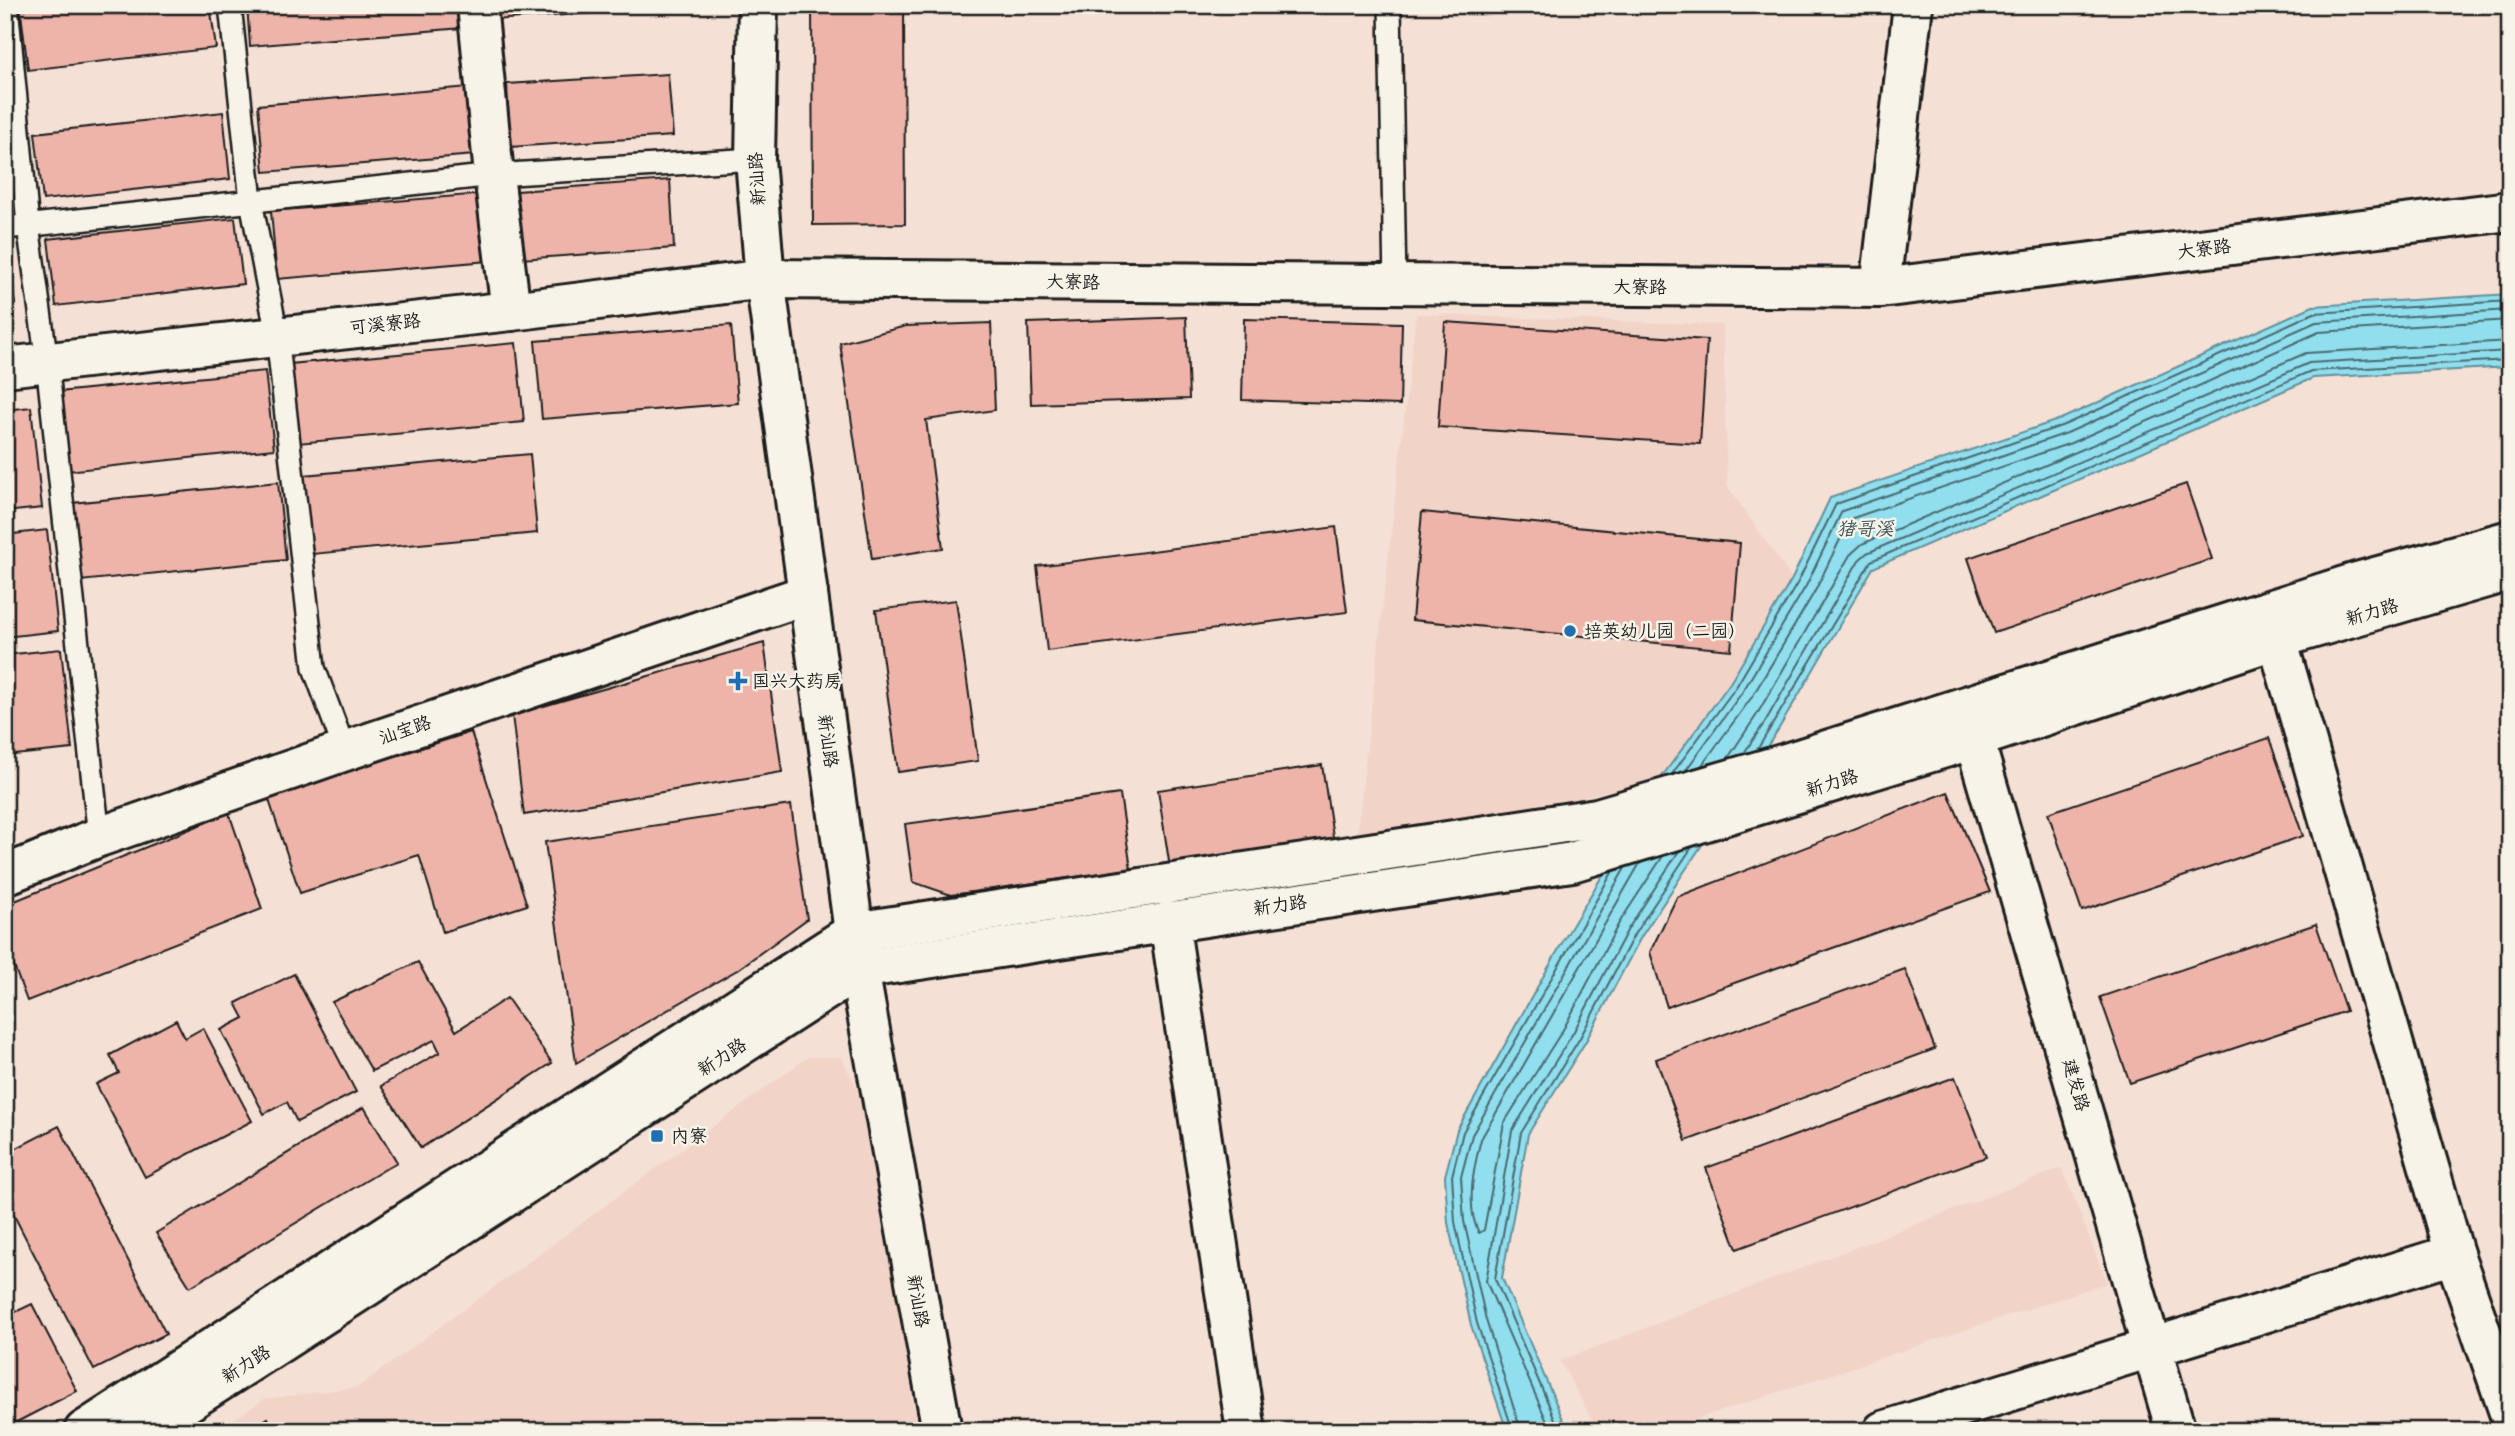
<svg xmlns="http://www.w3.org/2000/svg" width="2515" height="1436" font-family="'Playpen Sans','LXGW WenKai TC',sans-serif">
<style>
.built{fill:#f2d3c8}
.water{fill:#90deee;stroke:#62909a;stroke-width:2}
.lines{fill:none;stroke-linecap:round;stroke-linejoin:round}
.shore{stroke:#4a6a70;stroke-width:2}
.building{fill:#eeb4aa;stroke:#1c1c1c;stroke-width:2}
.service-casing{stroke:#1c1c1c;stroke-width:26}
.minor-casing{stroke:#1c1c1c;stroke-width:44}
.tertiary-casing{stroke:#1c1c1c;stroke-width:44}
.secondary-casing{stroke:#1c1c1c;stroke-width:44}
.service{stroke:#f7f3e8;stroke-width:21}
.minor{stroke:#f7f3e8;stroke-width:38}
.tertiary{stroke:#f7f3e8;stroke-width:38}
.secondary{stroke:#f7f3e8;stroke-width:38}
.poi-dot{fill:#1f6fb2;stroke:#f7f3e8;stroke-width:2.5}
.labels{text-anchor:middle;stroke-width:5;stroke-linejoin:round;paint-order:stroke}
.street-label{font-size:18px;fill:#1c1c1c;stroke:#f7f3e8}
.poi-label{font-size:18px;fill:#1c1c1c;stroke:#f7f3e8;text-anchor:start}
.water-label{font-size:19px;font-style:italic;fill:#3f565b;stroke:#f7f3e8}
</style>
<rect width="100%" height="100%" fill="#f4e0d5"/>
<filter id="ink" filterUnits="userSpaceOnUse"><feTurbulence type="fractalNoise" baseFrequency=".0143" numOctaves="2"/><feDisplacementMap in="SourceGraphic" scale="14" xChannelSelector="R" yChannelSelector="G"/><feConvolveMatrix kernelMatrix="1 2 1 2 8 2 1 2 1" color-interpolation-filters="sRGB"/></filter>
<g filter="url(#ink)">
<g class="built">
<polygon points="1416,314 1723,325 1727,485 1792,579 1730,684 1661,778 1355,852"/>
<polygon points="808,1057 841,1057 865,1103 918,1431 217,1431 264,1399 358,1387"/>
<polygon points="2062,1168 2107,1283 1661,1431 1598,1431 1560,1361"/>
</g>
<polygon class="water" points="2510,294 2510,367 2313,378 1873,568 1778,730 1641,937 1586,1041 1528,1134 1502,1278 1568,1431 1507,1431 1471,1325 1448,1223 1445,1176 1457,1130 1566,936 1661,778 1730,683 1792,579 1830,498 2061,419 2313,306"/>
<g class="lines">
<g class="shore">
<polyline points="1757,750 1871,561 2311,371 2510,360"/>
<polyline points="1744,753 1765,722 1859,560 1867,553 2309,363 2510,351"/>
<polyline points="1728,758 1756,716 1850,555 1862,544 2306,353 2510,341"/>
<polyline points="1702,765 1752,697 1815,591 1850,519 2071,443 2319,332 2510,320"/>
<polyline points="1686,770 1743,691 1806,586 1842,511 2067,433 2316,322 2510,310"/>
<polyline points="1672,774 1736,687 1798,582 1836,504 2064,425 2314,313 2510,301"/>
<path d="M1640,863L1481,1139C1474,1166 1465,1207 1479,1233L1484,1230L1504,1123L1564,1028L1619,923L1663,856"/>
<polyline points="1513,1431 1477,1323 1455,1222 1452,1176 1463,1132 1613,871"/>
<polyline points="1521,1431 1486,1320 1464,1221 1461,1177 1472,1135 1625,868"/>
<polyline points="1551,1431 1486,1281 1512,1131 1573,1033 1628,929 1679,851"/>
<polyline points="1560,1431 1495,1279 1521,1133 1580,1038 1635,933 1692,847"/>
</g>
</g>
<g class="building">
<polygon points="20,5 210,5 216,48 28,70"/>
<polygon points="247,5 460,5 462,28 250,46"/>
<polygon points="492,5 681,5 681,7 493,20"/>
<polygon points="812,5 904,5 905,224 813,225"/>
<polygon points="668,74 673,136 510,147 507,84"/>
<polygon points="469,87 475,155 264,172 258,105"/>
<polygon points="223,112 230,179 43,200 35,133"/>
<polygon points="670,180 674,248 521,259 517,191"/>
<polygon points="482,194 488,261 277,279 271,211"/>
<polygon points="235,218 243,284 56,306 48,239"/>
<polygon points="5,237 15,304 5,305"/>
<polygon points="1186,317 1189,399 1031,404 1028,323"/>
<polygon points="1244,319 1402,323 1400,405 1242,400"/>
<polygon points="1445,322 1707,340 1700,444 1438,427"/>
<polygon points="991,323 995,410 926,420 943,548 872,559 840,343 906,326"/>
<polygon points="731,325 738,403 542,419 535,341"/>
<polygon points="516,343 524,422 298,443 290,364"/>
<polygon points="265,371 274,449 67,471 59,392"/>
<polygon points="31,407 42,508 5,512 5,410"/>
<polygon points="530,454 537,533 312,554 304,475"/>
<polygon points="278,482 286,560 80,581 72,503"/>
<polygon points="2186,484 2212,559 1994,633 1968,558"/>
<polygon points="1422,512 1740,543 1731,650 1412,620"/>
<polygon points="1336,527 1347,612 1047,651 1037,566"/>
<polygon points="47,530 58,631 5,637 5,535"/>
<polygon points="956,600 978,761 898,772 876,610"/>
<polygon points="764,643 782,772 524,815 512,715"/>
<polygon points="61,649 72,749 5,756 5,655"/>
<polygon points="471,732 527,905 443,932 419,855 300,893 268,797"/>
<polygon points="2269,738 2303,836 2082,911 2048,813"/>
<polygon points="1322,765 1334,843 1170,868 1158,790"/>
<polygon points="1948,792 1990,892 1667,1007 1650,952 1677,897"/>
<polygon points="1120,794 1131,869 951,895 913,882 905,824"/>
<polygon points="791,805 807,919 737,970 576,1063 545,842"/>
<polygon points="229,813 262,909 27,1001 5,942 5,905"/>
<polygon points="2316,924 2346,1011 2130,1083 2100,997"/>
<polygon points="418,962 456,1031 507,998 552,1063 421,1148 381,1086 440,1052 434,1040 372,1071 332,1002"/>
<polygon points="1905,969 1935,1049 1686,1141 1656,1059"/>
<polygon points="294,974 356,1092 297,1122 287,1102 264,1114 221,1030 244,1018 236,1003"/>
<polygon points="176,1020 185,1038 203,1028 252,1121 145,1177 96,1084 119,1073 110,1055"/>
<polygon points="1955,1077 1986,1157 1737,1249 1706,1168"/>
<polygon points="364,1107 397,1162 190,1287 156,1233"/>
<polygon points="59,1126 166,1334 94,1370 5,1198 5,1154"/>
<polygon points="32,1304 77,1391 5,1428 5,1317"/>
<polygon points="268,1418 275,1431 248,1431"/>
</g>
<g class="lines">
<g class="service-casing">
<g id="service">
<polyline points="7,5 28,225 47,362 99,837"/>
<polyline points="230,5 251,201 277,335 314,668 345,751"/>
<polyline points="1390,5 1395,285"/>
<polyline points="5,228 494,175 755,159"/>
</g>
</g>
<g class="minor-casing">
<g id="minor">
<polyline points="477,5 494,175 511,311"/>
<polyline points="1880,288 1913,5"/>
<polyline points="2277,639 2454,1254 2510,1415"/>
<polyline points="1169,921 1246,1431"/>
<polyline points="1883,1431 2454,1254"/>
</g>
</g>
<g class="tertiary-casing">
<g id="tertiary">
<polyline points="758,5 755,159 765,279 859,969 942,1431"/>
<polyline points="5,367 511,311 765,279 1880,288 2510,211"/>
<polyline points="1974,739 2176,1431"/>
<polyline points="5,875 99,837 345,751 808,594"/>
</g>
</g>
<g class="secondary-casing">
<g id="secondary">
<polyline points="84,1431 854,932 1597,818 1786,763 2357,582 2510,540"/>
<polyline points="143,1431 859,969 1572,862 1974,739 2277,639 2510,571"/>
</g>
</g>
<use href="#service" class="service"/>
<use href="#minor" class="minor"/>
<use href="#tertiary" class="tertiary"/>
<use href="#secondary" class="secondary"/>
</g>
</g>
<g class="poi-dot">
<circle cx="1570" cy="631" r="7"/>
<path d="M734.5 670.5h7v7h7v7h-7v7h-7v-7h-7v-7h7z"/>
<rect x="650" y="1129" width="14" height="14" rx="3.5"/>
</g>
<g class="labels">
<g class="street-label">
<text transform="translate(757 179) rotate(-94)" y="6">新汕路</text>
<text transform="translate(2204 249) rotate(-7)" y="6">大寮路</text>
<text transform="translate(1073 282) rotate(1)" y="6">大寮路</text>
<text x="1640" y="293">大寮路</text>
<text transform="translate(385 324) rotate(-6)" y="6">可溪寮路</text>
<text transform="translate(2372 612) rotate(-16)" y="6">新力路</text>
<text transform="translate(405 730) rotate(-19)" y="6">汕宝路</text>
<text transform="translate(828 741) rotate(82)" y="6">新汕路</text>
<text transform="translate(1832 783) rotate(-17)" y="6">新力路</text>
<text transform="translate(1280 905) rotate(-8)" y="6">新力路</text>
<text transform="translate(722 1057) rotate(-33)" y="6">新力路</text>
<text transform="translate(2076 1085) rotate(74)" y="6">建发路</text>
<text transform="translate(918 1301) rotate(80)" y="6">新汕路</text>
<text transform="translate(246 1364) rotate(-33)" y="6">新力路</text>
</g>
<g class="poi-label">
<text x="1584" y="637">培英幼儿园（二园）</text>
<text x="752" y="687">国兴大药房</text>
<text x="671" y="1142">内寮</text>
</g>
<g class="water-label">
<text x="1865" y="535">猪哥溪</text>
</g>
</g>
<rect width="2515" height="1436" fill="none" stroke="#f7f3e8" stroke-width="28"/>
<rect x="14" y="14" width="2487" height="1408" fill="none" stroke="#1c1c1c" stroke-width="2.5" filter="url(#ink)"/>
</svg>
